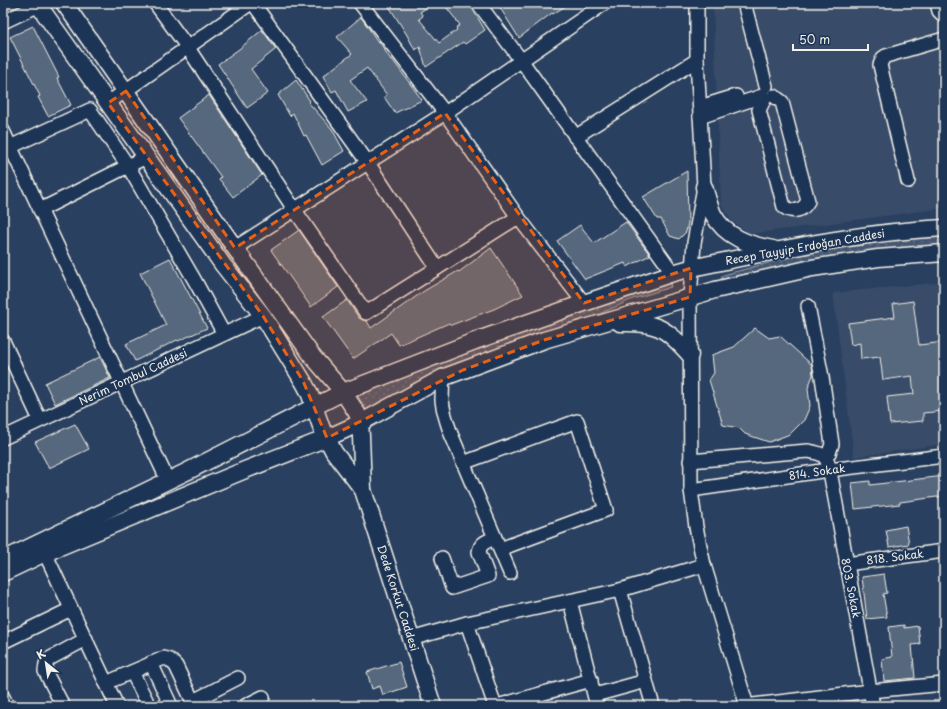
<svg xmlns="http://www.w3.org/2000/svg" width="947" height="709" font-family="'Playpen Sans',sans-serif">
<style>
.built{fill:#374c69}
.grass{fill:url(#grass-dots);stroke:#9ca4ac}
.building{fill:#56677d;stroke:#f4f1e8}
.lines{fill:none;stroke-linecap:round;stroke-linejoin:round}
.minor-casing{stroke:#f4f1e8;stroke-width:16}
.major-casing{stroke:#f4f1e8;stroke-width:19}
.minor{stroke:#1d3557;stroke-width:13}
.major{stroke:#1d3557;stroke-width:16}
.marked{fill:#e96117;fill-opacity:0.2;stroke:#e96117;stroke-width:3;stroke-dasharray:8 5;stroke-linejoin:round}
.labels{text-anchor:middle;stroke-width:4;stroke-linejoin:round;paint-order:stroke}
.street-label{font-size:11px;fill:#f4f1e8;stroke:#1d3557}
</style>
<defs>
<pattern id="grass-dots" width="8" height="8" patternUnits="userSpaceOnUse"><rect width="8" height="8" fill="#445771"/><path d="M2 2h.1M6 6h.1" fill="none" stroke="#607085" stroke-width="1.8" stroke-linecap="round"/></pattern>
</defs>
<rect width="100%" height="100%" fill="#2a4060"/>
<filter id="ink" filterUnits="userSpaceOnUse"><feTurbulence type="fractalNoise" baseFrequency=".025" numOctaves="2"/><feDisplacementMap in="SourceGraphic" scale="8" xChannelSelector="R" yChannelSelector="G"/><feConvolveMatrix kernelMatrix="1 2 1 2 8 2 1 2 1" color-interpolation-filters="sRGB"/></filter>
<g filter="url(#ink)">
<g class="built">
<polygon points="713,3 944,3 944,208 750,234 731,220 721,204"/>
<polygon points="944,282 944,444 854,457 833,293"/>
</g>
<g class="grass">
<polygon points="944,235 944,245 889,249 817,259 721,279 723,275 768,263 781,257 857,243"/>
<path d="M670,282L671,287L633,299L595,316L518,341L367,412L358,396C460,352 565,318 670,282Z"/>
</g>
<g class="building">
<polygon points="387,3 434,3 420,12 423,16 419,19 439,43 457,30 456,28 460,25 443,3 469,3 485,30 465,44 463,42 426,67 420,47 415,50 407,35"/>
<polygon points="497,3 570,3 553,14 552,13 519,38"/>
<polygon points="361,17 378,42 379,41 391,60 392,59 422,100 395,113 384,97 387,95 367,68 350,80 367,102 348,112 336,90 332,92 323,76 352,54 337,37"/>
<polygon points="33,26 59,77 57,78 71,105 48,116 38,97 40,96 10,37"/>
<polygon points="262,30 276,49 251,69 268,93 247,108 218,64 239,49"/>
<polygon points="296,80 310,101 308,102 332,129 344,151 322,165 306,135 304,136 293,113 290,116 278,95"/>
<polygon points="209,95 262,175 233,197 219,179 221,177 178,118"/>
<polygon points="687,171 688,223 686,232 679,239 670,236 661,219 657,219 643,197"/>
<polygon points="626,222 650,255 627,267 625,263 585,279 557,241 580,225 594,243"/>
<polygon points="299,230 338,287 311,307 271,250"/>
<polygon points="491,248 523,295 494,309 451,325 449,323 399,345 391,333 353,359 323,317 347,300 359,318 363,320 367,321 371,328 424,291 458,271 459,272"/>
<polygon points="170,258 207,328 178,341 177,340 135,361 126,344 166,325 140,273"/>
<polygon points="913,301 919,345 944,342 944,411 923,413 923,421 890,424 887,397 914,394 912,376 883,380 880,357 861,359 860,343 851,345 848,323 895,317 893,304"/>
<polygon points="755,328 769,338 780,336 812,365 813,375 808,388 810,406 804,420 790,434 769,442 745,434 739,428 723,425 709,380 714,373 712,355 734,347"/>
<polygon points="100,357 110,378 55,404 45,383"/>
<polygon points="75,424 89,449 49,468 35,442"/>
<polygon points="944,476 944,496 900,502 900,504 855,509 852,483 870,481 870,485"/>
<polygon points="906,526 909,544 889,547 886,530"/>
<polygon points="884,574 887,593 883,594 887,617 867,619 862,577"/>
<polygon points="904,625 904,628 918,626 920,644 912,645 915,678 884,681 882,659 892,657 889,627"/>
<polygon points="399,662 407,687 383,695 380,686 372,689 367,672"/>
</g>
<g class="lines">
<g class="minor-casing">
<g id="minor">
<polyline points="155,3 188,48 294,209 366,313 518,217"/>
<polyline points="253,3 368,163 437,268"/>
<polyline points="360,3 445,113 518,217 584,303"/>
<polyline points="478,3 521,60 673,273"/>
<polyline points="697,3 697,60 704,187 694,243 690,297 691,490 696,527 704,565 747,706"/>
<polyline points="744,3 766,86"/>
<polyline points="937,3 939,11 944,16"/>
<polyline points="3,22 39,5"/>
<path d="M765,98L759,110L784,207C793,213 803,211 808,201L782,102L774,96"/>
<polyline points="108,103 251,3"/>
<polyline points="700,107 736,96"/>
<polyline points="700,117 762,96"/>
<polyline points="3,131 168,481"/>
<polyline points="575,137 697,60"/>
<polyline points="10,147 90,110 128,166 195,281 224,334"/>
<polyline points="908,181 880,65 883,58 886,56 944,39"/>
<polyline points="40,210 146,157"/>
<polyline points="235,248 445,113 605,3"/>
<polyline points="808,306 822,377 832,444 829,453 825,456"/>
<polyline points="3,341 40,420"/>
<path d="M442,378C443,386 442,393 442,400C443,412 447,423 451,434L510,573"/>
<polyline points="3,438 263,316"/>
<path d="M690,461L808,451C819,453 826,454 829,466L873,706"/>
<polyline points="463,463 577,421 606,510 500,549"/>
<polyline points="691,490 829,470 944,456"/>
<polyline points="45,553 117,706"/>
<path d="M442,558L452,588L488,576L479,552C480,543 487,541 495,538"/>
<polyline points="846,564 944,551"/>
<polyline points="620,590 653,706"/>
<polyline points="570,601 597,706"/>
<polyline points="467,623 495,706"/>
<polyline points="411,639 467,623 620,590 704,565"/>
<polyline points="3,642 71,609"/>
<polyline points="151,663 171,706"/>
<polyline points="132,672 149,706"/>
<polyline points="106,683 164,658 170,660 176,666 195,706"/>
<polyline points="595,695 646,681"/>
<polyline points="3,697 7,706"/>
<polyline points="193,701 238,678"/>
<polyline points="63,706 45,671 46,664 49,659 86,639"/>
<polyline points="245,706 263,697"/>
<polyline points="497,706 591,680"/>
<polyline points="745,706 870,691 944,684"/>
</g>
</g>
<g class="major-casing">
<g id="major">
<polyline points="37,3 223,265 263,316 303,381 309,392 322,429 334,452 363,490"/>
<polyline points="64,3 235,248 313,357 343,392 357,413 360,423 361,436 363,490 433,706"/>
<path d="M704,187C707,196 709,206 713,214C725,237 749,245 773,249"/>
<path d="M620,323C657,322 665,327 690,355"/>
<path d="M3,560L188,471L343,392L475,341L584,303L673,273L691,268C775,251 858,232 944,228"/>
<polyline points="3,573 45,553 245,470 327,438 360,423 442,378 544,340 715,290 812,268 878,258 944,253"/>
</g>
</g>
<use href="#minor" class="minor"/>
<use href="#major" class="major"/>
</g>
</g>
<path class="marked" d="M126,91L235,248L445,113L584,303L691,268L690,297L544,340L463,370L327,438L303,381L263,316L108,103Z"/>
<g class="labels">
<g class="street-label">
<text transform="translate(805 247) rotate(-10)" y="4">Recep Tayyip Erdoğan Caddesi</text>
<text transform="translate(133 377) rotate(-25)" y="4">Nerim Tombul Caddesi</text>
<text transform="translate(817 472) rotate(-8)" y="4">814. Sokak</text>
<text transform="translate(895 557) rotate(-7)" y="4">818. Sokak</text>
<text transform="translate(851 588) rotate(79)" y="4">803. Sokak</text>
<text transform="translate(398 598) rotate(72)" y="4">Dede Korkut Caddesi</text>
</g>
</g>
<rect width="947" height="709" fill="none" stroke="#1d3557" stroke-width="16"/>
<rect x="8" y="8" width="931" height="693" fill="none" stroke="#f4f1e8" stroke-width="1.5" filter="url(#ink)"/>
<g transform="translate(46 663) rotate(330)" stroke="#1d3557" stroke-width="3" paint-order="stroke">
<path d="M0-3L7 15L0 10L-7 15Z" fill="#f4f1e8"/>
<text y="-6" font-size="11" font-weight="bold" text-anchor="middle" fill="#f4f1e8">K</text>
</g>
<path d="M793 44v6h75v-6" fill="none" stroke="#f4f1e8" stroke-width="2"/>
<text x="799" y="44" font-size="12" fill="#f4f1e8" stroke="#1d3557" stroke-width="3" paint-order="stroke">50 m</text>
</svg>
